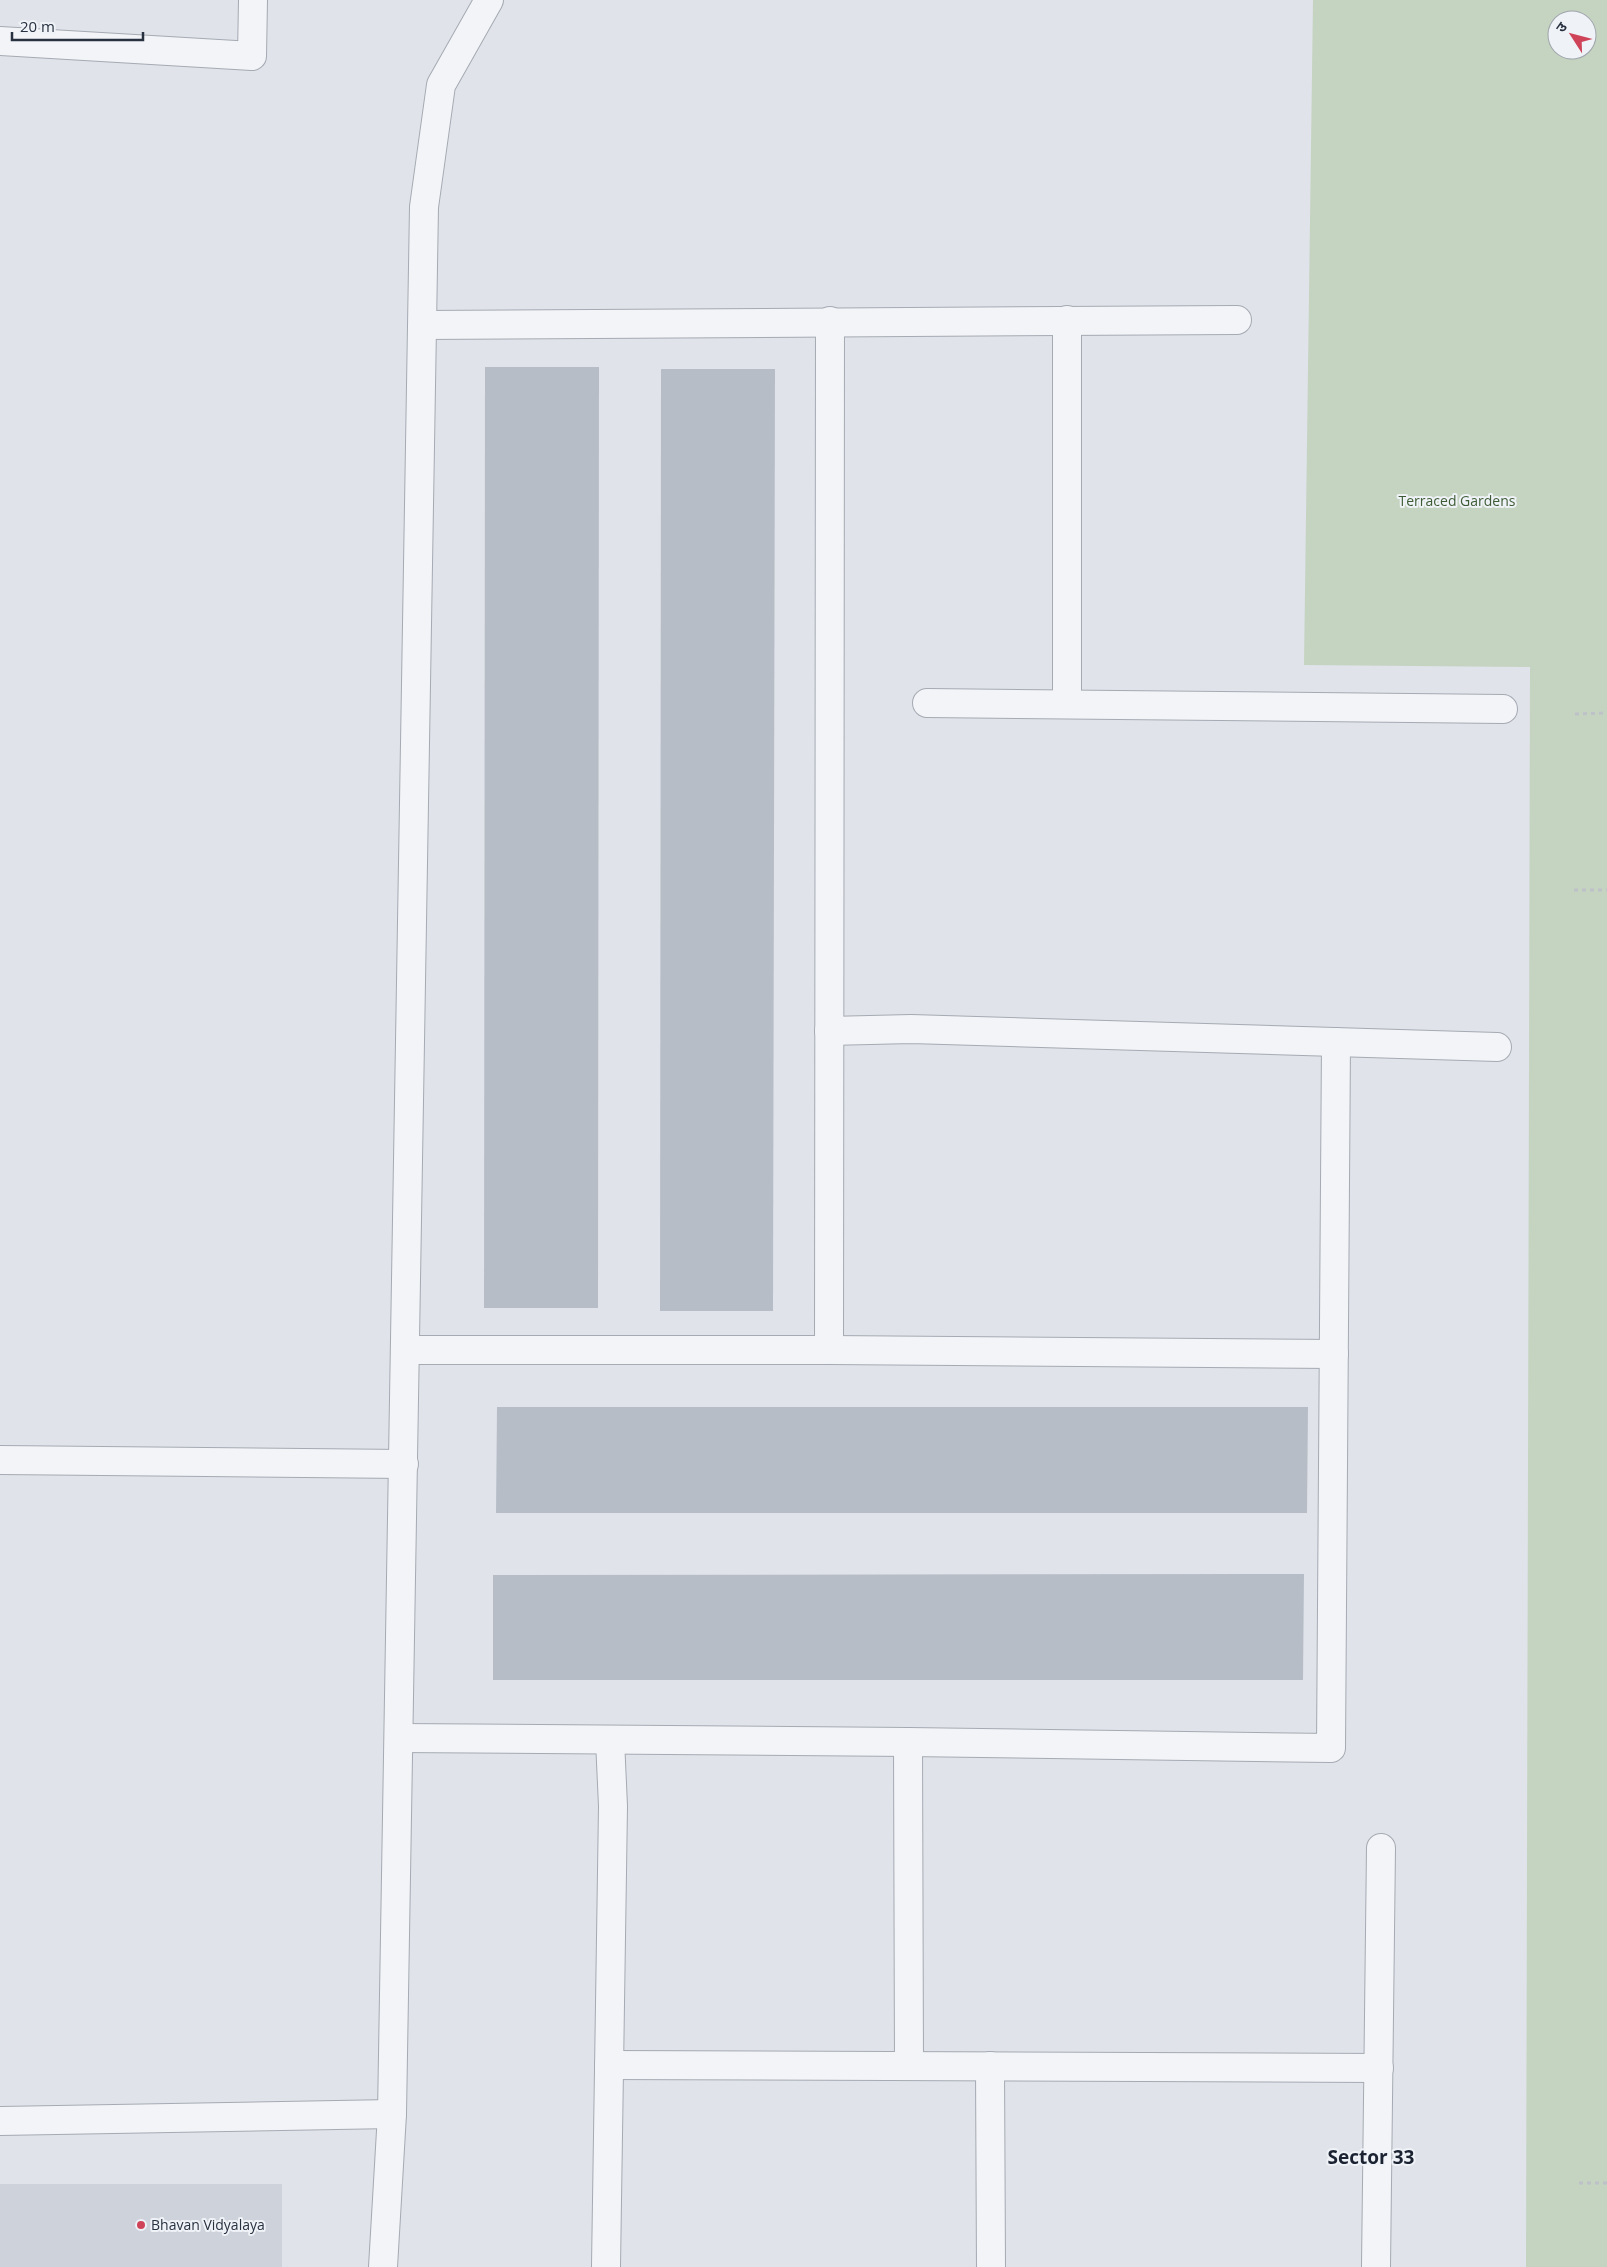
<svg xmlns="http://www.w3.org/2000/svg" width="1607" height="2267" font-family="'Open Sans','Noto Sans Devanagari',sans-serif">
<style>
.built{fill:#ced2db}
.green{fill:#c5d3c1;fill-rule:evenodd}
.building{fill:#b7bdc6}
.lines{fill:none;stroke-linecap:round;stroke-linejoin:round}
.minor-casing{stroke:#a5aab3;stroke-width:30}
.tertiary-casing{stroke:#a5aab3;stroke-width:30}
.path{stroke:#bec1c7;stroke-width:3;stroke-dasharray:4 4;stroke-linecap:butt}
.minor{stroke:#f3f4f7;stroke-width:28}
.tertiary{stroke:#f3f4f7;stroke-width:28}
.poi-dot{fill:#cf4359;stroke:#eff2f6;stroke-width:2}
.labels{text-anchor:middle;stroke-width:4;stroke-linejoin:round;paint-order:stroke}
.park-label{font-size:14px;fill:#3d5c35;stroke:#eff2f6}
.poi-label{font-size:14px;fill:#283140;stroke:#eff2f6;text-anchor:start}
.district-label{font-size:19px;font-weight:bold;fill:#1b2231;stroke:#eff2f6}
</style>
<rect width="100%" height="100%" fill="#e0e3e9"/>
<rect class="built" x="0" y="2184" width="282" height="83"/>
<path class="green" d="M1313,0H1607V2267H1526L1530,667L1304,665ZM1557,20H1587V50H1557Z"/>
<g class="building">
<polygon points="485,367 599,367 598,1308 484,1308"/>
<polygon points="661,369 775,369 773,1311 660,1311"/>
<polygon points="497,1407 1308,1407 1307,1513 496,1513"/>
<polygon points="1304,1574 1303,1680 493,1680 493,1575"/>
</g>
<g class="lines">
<g class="minor-casing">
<g id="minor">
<polyline points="0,41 252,56 253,0"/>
<polyline points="423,325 1237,320"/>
<polyline points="927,703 1503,709"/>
<polyline points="1067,704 1067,320"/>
<polyline points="829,1031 911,1029 1497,1047"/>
<polyline points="406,1350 829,1350 1334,1354"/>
<polyline points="829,1350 830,321"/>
<polyline points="0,1460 404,1464"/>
<polyline points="399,1738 908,1742 1331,1748 1336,1042"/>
<polyline points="908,1742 909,2066"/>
<polyline points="609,2065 1379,2068"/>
<polyline points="990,2066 991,2267"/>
<polyline points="606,2267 613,1806 610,1740"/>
<polyline points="1376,2267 1381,1848"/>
</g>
</g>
<g class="tertiary-casing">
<g id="tertiary">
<polyline points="0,2121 392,2114"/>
<polyline points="383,2267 392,2114 424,207 441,85 489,0"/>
</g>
</g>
<g class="path">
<polyline points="1575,714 1607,713"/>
<polyline points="1574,890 1607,890"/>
<polyline points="1579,2183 1607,2183"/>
</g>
<use href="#minor" class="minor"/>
<use href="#tertiary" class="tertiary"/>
</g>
<circle class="poi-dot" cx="141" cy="2225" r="5"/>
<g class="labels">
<g class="park-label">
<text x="1457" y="506">Terraced Gardens</text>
</g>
<g class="poi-label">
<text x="151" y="2230">Bhavan Vidyalaya</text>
</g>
<g class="district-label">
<text x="1371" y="2164">Sector 33</text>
</g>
</g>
<g transform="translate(1572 35) rotate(306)"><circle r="24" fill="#eff2f6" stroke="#9fa5ad"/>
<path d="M0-4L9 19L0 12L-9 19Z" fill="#cf4359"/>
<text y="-8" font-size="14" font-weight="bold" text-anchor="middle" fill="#283140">उ</text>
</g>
<path d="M12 32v8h131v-8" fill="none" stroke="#283140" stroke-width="2.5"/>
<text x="20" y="32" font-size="15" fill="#283140" stroke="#eff2f6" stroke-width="4" paint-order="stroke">20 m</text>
</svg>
